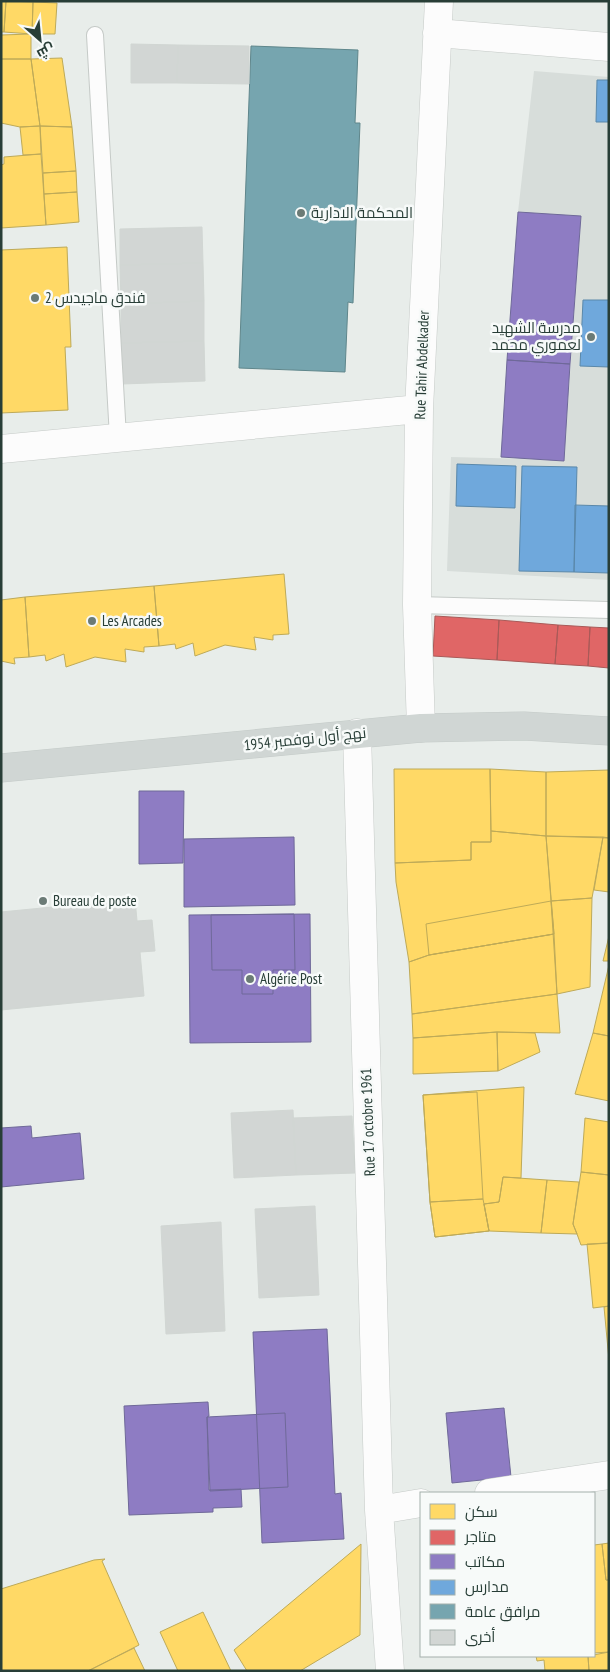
<svg xmlns="http://www.w3.org/2000/svg" width="610" height="1672" viewBox="0 0 610 1672" font-family="'PT Sans Narrow',Cairo,sans-serif">
	<style>
		.built { fill: #d7ddda }
		.homes { fill: #ffd966; stroke: #beaa58 }
		.shops { fill: #e06666; stroke: #a95a58 }
		.offices { fill: #8e7cc3; stroke: #6f6999 }
		.schools { fill: #6fa8dc; stroke: #5a88aa }
		.public { fill: #76a5af; stroke: #5f868b }
		.building { fill: #d2d6d4; stroke: #d1d6d3 }
		.lines { fill: none; stroke-linecap: round; stroke-linejoin: round }
		.lane-casing { stroke: #c5cac7; stroke-width: 18 }
		.street-casing { stroke: #c5cac7; stroke-width: 29 }
		.primary-casing { stroke: #c4cbc8; stroke-width: 29 }
		.lane { stroke: #fcfcfc; stroke-width: 16 }
		.street { stroke: #fcfcfc; stroke-width: 28 }
		.primary { stroke: #d0d6d4; stroke-width: 28 }
		.poi-dot { fill: #6b7b76; stroke: #f7faf9; stroke-width: 2 }
		.labels { text-anchor: middle; stroke-width: 5; stroke-linejoin: round; paint-order: stroke }
		.poi-label { font-size: 15px; fill: #283e37; stroke: #f7faf9; text-anchor: start }
		.street-label { font-size: 15px; fill: #283e37; stroke: #f7faf9 }
	</style>
	<rect width="100%" height="100%" fill="#e8edea"/>
	<path class="built" d="M 534,71 L 609,77 L 609,580 L 447,571 L 451,457 L 564,460 L 581,217 L 518,212 Z"/>
	<path class="homes" d="M 1,1 L 6,1 L 4,32 L 1,32 Z
		M 6,1 L 33,2 L 32,34 L 4,32 Z
		M 33,2 L 57,3 L 55,34 L 32,34 Z
		M 31,34 L 31,59 L 1,59 L 1,35 Z
		M 62,58 L 72,127 L 40,126 L 31,59 Z
		M 1,59 L 31,59 L 40,126 L 20,127 L 1,123 Z
		M 40,126 L 41,154 L 23,155 L 20,127 Z
		M 40,126 L 72,127 L 76,171 L 43,173 Z
		M 41,154 L 46,225 L 1,228 L 1,165 L 4,164 L 4,157 Z
		M 76,171 L 77,192 L 44,194 L 43,173 Z
		M 77,192 L 79,222 L 46,225 L 44,194 Z
		M 67,247 L 71,347 L 65,347 L 68,410 L 1,413 L 1,250 Z
		M 284,574 L 289,634 L 273,635 L 273,640 L 254,637 L 256,650 L 225,645 L 195,656 L 193,643 L 176,649 L 175,644 L 159,646 L 154,586 Z
		M 154,586 L 159,646 L 144,647 L 144,652 L 125,649 L 126,662 L 95,657 L 66,667 L 64,654 L 46,661 L 45,655 L 29,657 L 25,597 Z
		M 25,597 L 29,657 L 14,658 L 15,664 L 1,661 L 1,600 Z
		M 394,769 L 490,769 L 491,842 L 471,842 L 471,860 L 395,863 Z
		M 490,769 L 546,772 L 546,836 L 491,831 Z
		M 609,770 L 609,838 L 546,836 L 546,772 Z
		M 491,831 L 546,836 L 554,934 L 429,955 L 409,962 L 396,882 L 395,863 L 471,860 L 471,842 L 491,842 Z
		M 546,836 L 603,837 L 592,898 L 551,901 Z
		M 603,837 L 609,838 L 609,892 L 594,890 Z
		M 592,898 L 590,987 L 557,994 L 551,901 Z
		M 551,901 L 554,934 L 429,955 L 426,924 Z
		M 554,934 L 557,994 L 412,1014 L 409,962 L 429,955 Z
		M 609,936 L 609,961 L 603,961 Z
		M 609,965 L 609,1036 L 593,1033 Z
		M 557,994 L 560,1033 L 497,1032 L 413,1038 L 412,1014 Z
		M 497,1032 L 498,1071 L 413,1074 L 413,1038 Z
		M 497,1032 L 535,1033 L 540,1052 L 498,1071 Z
		M 593,1033 L 609,1036 L 609,1101 L 575,1094 Z
		M 524,1087 L 521,1178 L 503,1177 L 499,1202 L 484,1204 L 489,1231 L 435,1237 L 430,1202 L 423,1095 Z
		M 477,1092 L 483,1199 L 430,1202 L 423,1095 Z
		M 585,1118 L 609,1122 L 609,1175 L 581,1172 Z
		M 581,1172 L 609,1175 L 609,1243 L 581,1245 L 577,1234 L 573,1224 Z
		M 503,1177 L 547,1180 L 541,1233 L 489,1231 L 484,1204 L 499,1202 Z
		M 547,1180 L 579,1182 L 573,1224 L 577,1234 L 541,1233 Z
		M 483,1199 L 489,1231 L 435,1237 L 430,1202 Z
		M 609,1243 L 609,1306 L 593,1308 L 587,1244 Z
		M 609,1306 L 609,1360 L 604,1307 Z
		M 609,1543 L 609,1580 L 606,1580 L 602,1544 Z
		M 361,1544 L 360,1635 L 300,1671 L 247,1671 L 234,1650 Z
		M 602,1544 L 606,1580 L 609,1580 L 609,1652 L 594,1653 L 594,1545 Z
		M 105,1559 L 102,1561 L 139,1645 L 88,1671 L 1,1671 L 1,1589 L 94,1560 Z
		M 203,1612 L 231,1671 L 178,1671 L 160,1632 Z
		M 134,1648 L 145,1671 L 88,1671 Z
		M 609,1652 L 609,1671 L 589,1671 L 588,1656 Z
		M 536,1656 L 588,1656 L 589,1671 L 545,1671 L 544,1660 L 537,1661 Z"/>
	<path class="shops" d="M 435,616 L 499,620 L 497,660 L 433,656 Z
		M 499,620 L 558,625 L 555,664 L 497,660 Z
		M 558,625 L 590,627 L 588,666 L 555,664 Z
		M 590,627 L 609,628 L 609,668 L 588,666 Z"/>
	<path class="offices" d="M 518,212 L 581,216 L 570,364 L 507,360 Z
		M 507,360 L 570,364 L 564,461 L 501,457 Z
		M 139,791 L 184,791 L 183,863 L 139,864 Z
		M 294,837 L 295,905 L 184,907 L 184,839 Z
		M 294,914 L 295,970 L 273,970 L 273,994 L 242,994 L 242,970 L 212,970 L 211,915 Z
		M 310,914 L 311,1042 L 190,1043 L 189,915 Z
		M 31,1126 L 32,1138 L 80,1133 L 84,1179 L 1,1187 L 1,1128 Z
		M 327,1329 L 335,1494 L 341,1493 L 344,1539 L 262,1543 L 253,1332 Z
		M 208,1402 L 209,1416 L 207,1417 L 209,1490 L 241,1489 L 242,1507 L 213,1508 L 213,1512 L 129,1515 L 124,1406 Z
		M 504,1408 L 511,1477 L 452,1483 L 446,1413 Z
		M 285,1413 L 288,1487 L 210,1491 L 207,1417 Z"/>
	<path class="schools" d="M 597,80 L 609,80 L 609,122 L 596,122 Z
		M 583,300 L 609,300 L 609,367 L 580,366 Z
		M 457,464 L 516,466 L 515,508 L 456,506 Z
		M 522,466 L 577,467 L 574,572 L 519,571 Z
		M 575,505 L 609,506 L 609,573 L 574,572 Z"/>
	<path class="public" d="M 251,46 L 358,50 L 355,123 L 360,123 L 353,303 L 348,302 L 345,372 L 239,368 Z"/>
	<path class="building" d="M 131,44 L 178,45 L 177,83 L 131,83 Z
		M 178,45 L 249,46 L 249,84 L 177,83 Z
		M 202,227 L 203,263 L 120,265 L 120,229 Z
		M 203,263 L 204,301 L 121,304 L 120,265 Z
		M 204,301 L 204,341 L 121,343 L 121,304 Z
		M 204,341 L 205,381 L 122,384 L 121,343 Z
		M 135,899 L 137,921 L 152,920 L 155,951 L 140,952 L 144,996 L 1,1010 L 1,912 Z
		M 293,1110 L 296,1175 L 234,1178 L 231,1113 Z
		M 352,1116 L 355,1173 L 296,1175 L 293,1118 Z
		M 315,1206 L 319,1295 L 259,1298 L 255,1209 Z
		M 221,1222 L 225,1331 L 166,1334 L 161,1226 Z"/>
	<g class="lines">
		<defs>
			<path id="lane" d="M 95,35 L 118,437
				M 417,605 L 609,610"/>
			<path id="street" d="M 437,33 L 609,47
				M 1,449 L 419,409
				M 421,728 L 417,605 L 419,409 L 439,1
				M 357,733 L 379,1510 L 390,1671
				M 489,1493 L 609,1475
				M 379,1510 L 421,1503"/>
			<path id="primary" d="M 1,768 L 421,728 L 524,726 L 609,731"/>
		</defs>
		<use href="#lane" class="lane-casing"/>
		<use href="#street" class="street-casing"/>
		<use href="#primary" class="primary-casing"/>
		<use href="#lane" class="lane"/>
		<use href="#street" class="street"/>
		<use href="#primary" class="primary"/>
	</g>
	<g class="poi-dot">
		<circle cx="301" cy="213" r="5"/>
		<circle cx="35" cy="298" r="5"/>
		<circle cx="591" cy="337" r="5"/>
		<circle cx="92" cy="621" r="5"/>
		<circle cx="43" cy="901" r="5"/>
		<circle cx="250" cy="979" r="5"/>
	</g>
	<g class="labels">
		<g class="poi-label">
			<text x="311" y="218">المحكمة الادارية</text>
			<text x="45" y="303">فندق ماجيدس 2</text>
			<text x="581" y="333" text-anchor="end">مدرسة الشهيد<tspan x="581" dy="17">لعموري محمد</tspan></text>
			<text x="102" y="626">Les Arcades</text>
			<text x="53" y="906">Bureau de poste</text>
			<text x="260" y="984">Algérie Post</text>
		</g>
		<g class="street-label">
			<text transform="translate(422 365) rotate(-88)" y="5">Rue Tahir Abdelkader</text>
			<text transform="translate(305 739) rotate(-6)" y="5">نهج أول نوفمبر 1954</text>
			<text transform="translate(368 1122) rotate(-92)" y="5">Rue 17 octobre 1961</text>
		</g>
	</g>
	<rect width="610" height="1672" fill="none" stroke="#283e37" stroke-width="5"/>
	<rect x="420" y="1492" width="175" height="165" fill="#f7faf9" stroke="#a4afab"/>
	<rect x="430" y="1504" width="25" height="15" fill="#ffd966" stroke="#a4afab"/>
	<text x="465" y="1517" font-size="15" fill="#283e37">سكن</text>
	<rect x="430" y="1530" width="25" height="15" fill="#e06666" stroke="#a4afab"/>
	<text x="465" y="1542" font-size="15" fill="#283e37">متاجر</text>
	<rect x="430" y="1554" width="25" height="15" fill="#8e7cc3" stroke="#a4afab"/>
	<text x="465" y="1567" font-size="15" fill="#283e37">مكاتب</text>
	<rect x="430" y="1580" width="25" height="15" fill="#6fa8dc" stroke="#a4afab"/>
	<text x="465" y="1592" font-size="15" fill="#283e37">مدارس</text>
	<rect x="430" y="1604" width="25" height="15" fill="#76a5af" stroke="#a4afab"/>
	<text x="465" y="1617" font-size="15" fill="#283e37">مرافق عامة</text>
	<rect x="430" y="1630" width="25" height="15" fill="#d2d6d4" stroke="#a4afab"/>
	<text x="465" y="1642" font-size="15" fill="#283e37">أخرى</text>
	<g transform="translate(40 40) rotate(153)" stroke="#f7faf9" stroke-width="4" paint-order="stroke">
	<path d="M0-4L9 19L0 12L-9 19Z" fill="#283e37"/>
	<text y="-8" font-size="14" font-weight="bold" text-anchor="middle" fill="#283e37">ش</text>
	</g>
</svg>
